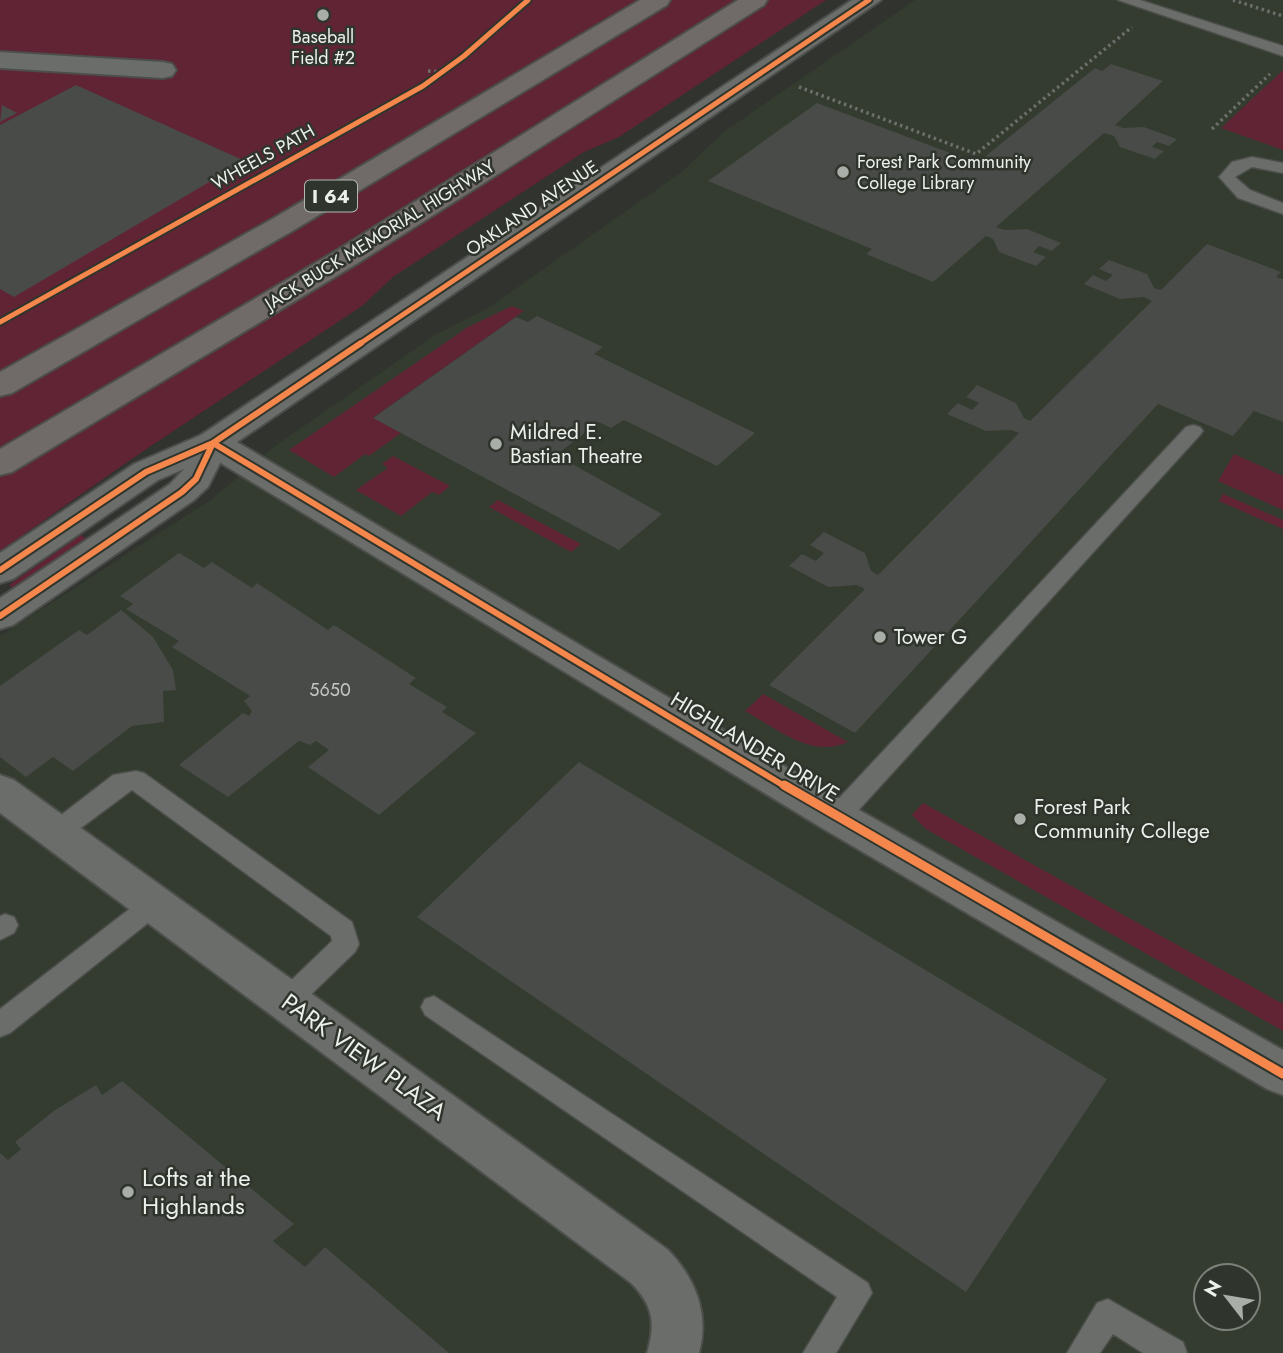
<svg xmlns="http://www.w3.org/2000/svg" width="1283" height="1353" viewBox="0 0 1283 1353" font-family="Jost,sans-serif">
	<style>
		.built { fill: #333c2f; fill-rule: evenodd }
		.green { fill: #602435 }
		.building { fill: #484b47 }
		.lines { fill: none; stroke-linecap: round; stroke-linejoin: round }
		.service-casing { stroke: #4b4e4a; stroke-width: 3 }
		.minor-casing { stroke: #4b4e4a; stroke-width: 4 }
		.tertiary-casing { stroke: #4b4e4a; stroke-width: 4 }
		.motorway-casing { stroke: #4b4e4a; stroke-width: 4 }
		.path { stroke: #6d6f6c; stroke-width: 3.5; stroke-dasharray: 2.5 3.5; stroke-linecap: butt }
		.service { fill: #6a6d69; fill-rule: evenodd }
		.minor { fill: #6a6d69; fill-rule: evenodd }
		.tertiary { fill: #6a6d69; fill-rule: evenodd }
		.motorway { fill: #706a69; fill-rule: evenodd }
		.cycleway-far2-casing { stroke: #2f352c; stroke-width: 9 }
		.cycleway-far1-casing { stroke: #2f352c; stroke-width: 10 }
		.cycleway-casing { stroke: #2f352c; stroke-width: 13 }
		.cycleway-far2 { stroke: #f5874c; stroke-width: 5 }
		.cycleway-far1 { stroke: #f5874c; stroke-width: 6 }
		.cycleway { stroke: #f5874c; stroke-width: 9 }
		.poi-dot { fill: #aaaea9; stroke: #2f352c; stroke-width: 2.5 }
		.labels { text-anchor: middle; stroke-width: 5; stroke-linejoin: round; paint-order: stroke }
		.far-poi-label { font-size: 18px; fill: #ecf0eb; stroke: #2f352c }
		.far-street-label { font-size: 18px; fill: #ecf0eb; stroke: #2f352c }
		.number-label { font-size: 18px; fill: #c3c7c2 }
		.shield { fill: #2f352c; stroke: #b3b8b2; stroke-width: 2 }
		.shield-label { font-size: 19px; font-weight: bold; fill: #ecf0eb }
		.poi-label { font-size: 21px; fill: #ecf0eb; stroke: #2f352c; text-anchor: start }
		.street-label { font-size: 21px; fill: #ecf0eb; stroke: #2f352c }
		.near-street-label { font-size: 24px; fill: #ecf0eb; stroke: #2f352c }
		.near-poi-label { font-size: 24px; fill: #ecf0eb; stroke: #2f352c; text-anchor: start }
	</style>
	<rect width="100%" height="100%" fill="#30332e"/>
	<path class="built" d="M 915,0 L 1283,0 L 1283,1353 L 0,1353 L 0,636 L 212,499 L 275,446 L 435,335 L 488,308 L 680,173 L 725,131 ZM 1206,1276 L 1248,1276 L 1248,1318 L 1206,1318 Z"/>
	<path class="green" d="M 0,0 L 826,0 L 619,137 L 584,152 L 393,277 L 362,306 L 142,452 L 0,551 Z
		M 1283,70 L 1283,150 L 1221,128 Z
		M 512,306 L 524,311 L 374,417 L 401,433 L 369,456 L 365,454 L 334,477 L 289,450 L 468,327 Z
		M 1234,454 L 1283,476 L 1283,510 L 1218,481 Z
		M 393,456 L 450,486 L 439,495 L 432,492 L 401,516 L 356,490 L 388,468 L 382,464 Z
		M 1223,494 L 1283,520 L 1283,529 L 1219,501 Z
		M 498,500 L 581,544 L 571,552 L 489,507 Z
		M 81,535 L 88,540 L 15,589 L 9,585 Z
		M 763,694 L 848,742 C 811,759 778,729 745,711 Z
		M 923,803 L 1283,1004 L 1283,1031 L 926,829 L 912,815 Z"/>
	<path class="building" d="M 1111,64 L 1163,81 L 1115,125 L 1123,128 L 1144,127 L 1177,139 L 1169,146 L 1157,142 L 1152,147 L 1164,151 L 1155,159 L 1120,147 L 1114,136 L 1104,133 L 996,227 L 1005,230 L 1027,229 L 1061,243 L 1052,251 L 1039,246 L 1033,252 L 1046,257 L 1036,266 L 999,252 L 993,239 L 986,236 L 933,282 L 866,254 L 872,249 L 708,181 L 817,103 L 977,163 L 1095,68 L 1102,71 Z
		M 76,85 L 245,161 L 14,297 L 0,289 L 0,125 Z
		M 2,105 L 17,113 L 0,122 Z
		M 1207,244 L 1281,272 L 1276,277 L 1283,279 L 1283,422 L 1254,411 L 1233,436 L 1158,404 L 855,733 L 769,685 L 865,589 L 857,585 L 828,587 L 789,566 L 802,554 L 816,561 L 824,553 L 810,545 L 824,532 L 865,553 L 871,571 L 878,575 L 1019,433 L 1011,430 L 986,431 L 947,414 L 958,403 L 972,410 L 979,403 L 966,397 L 977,385 L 1016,403 L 1024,418 L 1030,421 L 1152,301 L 1144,297 L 1120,299 L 1084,284 L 1093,275 L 1106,281 L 1113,275 L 1099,269 L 1109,260 L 1147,274 L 1154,288 L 1161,290 Z
		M 537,316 L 603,347 L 594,354 L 755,433 L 717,466 L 624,420 L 611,428 L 599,422 L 556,455 L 662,514 L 619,550 L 373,418 L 516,317 L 528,322 Z
		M 179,553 L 204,568 L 212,562 L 252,588 L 257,583 L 328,630 L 334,625 L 416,678 L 409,684 L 447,707 L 442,712 L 476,733 L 379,815 L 308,767 L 329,750 L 316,741 L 310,745 L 299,741 L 228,797 L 179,765 L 243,713 L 249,716 L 252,711 L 244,701 L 250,696 L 172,647 L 179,641 L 126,609 L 133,604 L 120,596 Z
		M 121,610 L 153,637 L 173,670 L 176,690 L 163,691 L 164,722 L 132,726 L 73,771 L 53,757 L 26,777 L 0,757 L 0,686 L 79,630 L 87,635 Z
		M 579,762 L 1107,1079 L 966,1292 L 417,917 Z
		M 122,1081 L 294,1224 L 273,1241 L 305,1267 L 325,1247 L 449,1353 L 0,1353 L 0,1153 L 8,1160 L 21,1149 L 15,1142 L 55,1110 L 96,1085 L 102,1095 Z"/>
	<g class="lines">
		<defs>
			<path id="service" d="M 1118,0 L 1140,0 L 1283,46 L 1283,56 Z
				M 1252,157 L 1283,163 L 1283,173 L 1252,167 L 1235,177 L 1250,190 L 1283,203 L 1283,214 L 1238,198 L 1219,177 L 1232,162 Z
				M 1193,425 L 1200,427 L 1203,431 L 1200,435 L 846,824 L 837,827 L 828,824 L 825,817 L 828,810 L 1186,427 Z
				M 136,771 L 144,773 L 352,922 L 359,944 L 355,952 L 296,1009 L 287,1012 L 278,1009 L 274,1001 L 278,993 L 332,941 L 331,936 L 132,790 L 66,839 L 57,842 L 48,839 L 45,832 L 48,825 L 113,775 Z
				M 154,894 L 163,897 L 167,904 L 163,911 L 10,1033 L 0,1037 L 0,1009 L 145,897 Z
				M 5,914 L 14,917 L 18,925 L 14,933 L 0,940 L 0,916 Z
				M 434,996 L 868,1283 L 872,1293 L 836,1353 L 803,1353 L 837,1297 L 425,1015 L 421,1007 L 425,999 Z
				M 1108,1299 L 1183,1342 L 1187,1353 L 1143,1353 L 1113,1334 L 1100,1353 L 1067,1353 L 1097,1303 Z"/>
			<path id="minor" d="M 0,52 L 163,62 L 172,64 L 176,70 L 172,76 L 163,78 L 0,68 Z
				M 213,432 L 225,435 L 852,806 L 1283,1050 L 1283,1095 L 1267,1089 L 822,828 L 201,451 L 196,443 L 201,435 Z
				M 0,775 L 14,780 L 667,1249 C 695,1277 710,1314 699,1353 L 647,1353 C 656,1323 653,1305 631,1283 L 0,813 Z"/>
			<path id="tertiary" d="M 852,0 L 881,0 L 227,449 L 208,487 L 194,500 L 13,625 L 0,629 L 0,598 L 170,484 L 184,469 L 158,480 L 13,579 L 0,583 L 0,553 L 134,464 L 201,435 Z"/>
			<path id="motorway" d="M 640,0 L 670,0 L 667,5 L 294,230 L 12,393 L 0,396 L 0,372 L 274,218 Z
				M 738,0 L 767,0 L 764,5 L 358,263 L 12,472 L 0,475 L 0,449 L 336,251 Z"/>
		</defs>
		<use href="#service" class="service-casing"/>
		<use href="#minor" class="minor-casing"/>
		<use href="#tertiary" class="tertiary-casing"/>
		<use href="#motorway" class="motorway-casing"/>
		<path class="path" d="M 1233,0 L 1283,16
			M 428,71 L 444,72
			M 799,87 L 976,154 L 1132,27
			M 1212,129 L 1270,74"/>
		<use href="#service" class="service"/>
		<use href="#minor" class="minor"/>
		<use href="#tertiary" class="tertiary"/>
		<use href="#motorway" class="motorway"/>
		<defs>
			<path id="cycleway-far2" d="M 0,322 L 423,86 L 464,56 L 528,0
				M 358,345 L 869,0"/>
			<path id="cycleway-far1" d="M 213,443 L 786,787
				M 0,570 L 146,472 L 213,443 L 361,343
				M 0,616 L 182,492 L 196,479 L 213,443"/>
			<path id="cycleway" d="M 784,785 L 1283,1074"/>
		</defs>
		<use href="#cycleway-far2" class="cycleway-far2-casing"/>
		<use href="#cycleway-far1" class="cycleway-far1-casing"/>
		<use href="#cycleway" class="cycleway-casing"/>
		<use href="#cycleway-far2" class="cycleway-far2"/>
		<use href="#cycleway-far1" class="cycleway-far1"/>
		<use href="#cycleway" class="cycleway"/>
	</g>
	<g class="poi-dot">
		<circle cx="323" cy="15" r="7"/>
		<circle cx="843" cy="172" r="7"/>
		<circle cx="496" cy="444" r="7"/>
		<circle cx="880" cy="637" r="7"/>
		<circle cx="1020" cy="819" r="7"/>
		<circle cx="128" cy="1192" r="7"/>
	</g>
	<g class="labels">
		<g class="far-poi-label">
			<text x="323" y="43">Baseball<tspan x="323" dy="21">Field #2</tspan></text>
			<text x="857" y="168" text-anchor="start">Forest Park Community<tspan x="857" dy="21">College Library</tspan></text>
		</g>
		<g class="far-street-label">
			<text transform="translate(263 157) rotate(-29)" y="6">WHEELS PATH</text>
			<text transform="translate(532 208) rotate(-34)" y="6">OAKLAND AVENUE</text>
			<text transform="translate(380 235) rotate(-32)" y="6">JACK BUCK MEMORIAL HIGHWAY</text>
		</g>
		<g class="number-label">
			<text x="330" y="696">5650</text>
		</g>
		<rect class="shield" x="305" y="180.5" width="52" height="31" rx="5"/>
		<g class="shield-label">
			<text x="331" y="203">I 64</text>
		</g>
		<g class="poi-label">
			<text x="510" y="439">Mildred E.<tspan x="510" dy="24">Bastian Theatre</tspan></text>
			<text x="894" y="644">Tower G</text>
			<text x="1034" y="814">Forest Park<tspan x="1034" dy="24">Community College</tspan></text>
		</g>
		<g class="street-label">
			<text transform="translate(755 747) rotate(31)" y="7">HIGHLANDER DRIVE</text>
		</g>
		<g class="near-street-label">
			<text transform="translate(364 1057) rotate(36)" y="8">PARK VIEW PLAZA</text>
		</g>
		<g class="near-poi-label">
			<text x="142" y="1186">Lofts at the<tspan x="142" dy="28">Highlands</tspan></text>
		</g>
	</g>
	<g transform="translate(1227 1297) rotate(301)"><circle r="33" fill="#2f352c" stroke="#7b8078" stroke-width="2"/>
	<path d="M0-5L12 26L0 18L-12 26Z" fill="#aaaea9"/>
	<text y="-10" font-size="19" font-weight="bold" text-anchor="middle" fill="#ecf0eb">N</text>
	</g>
</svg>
